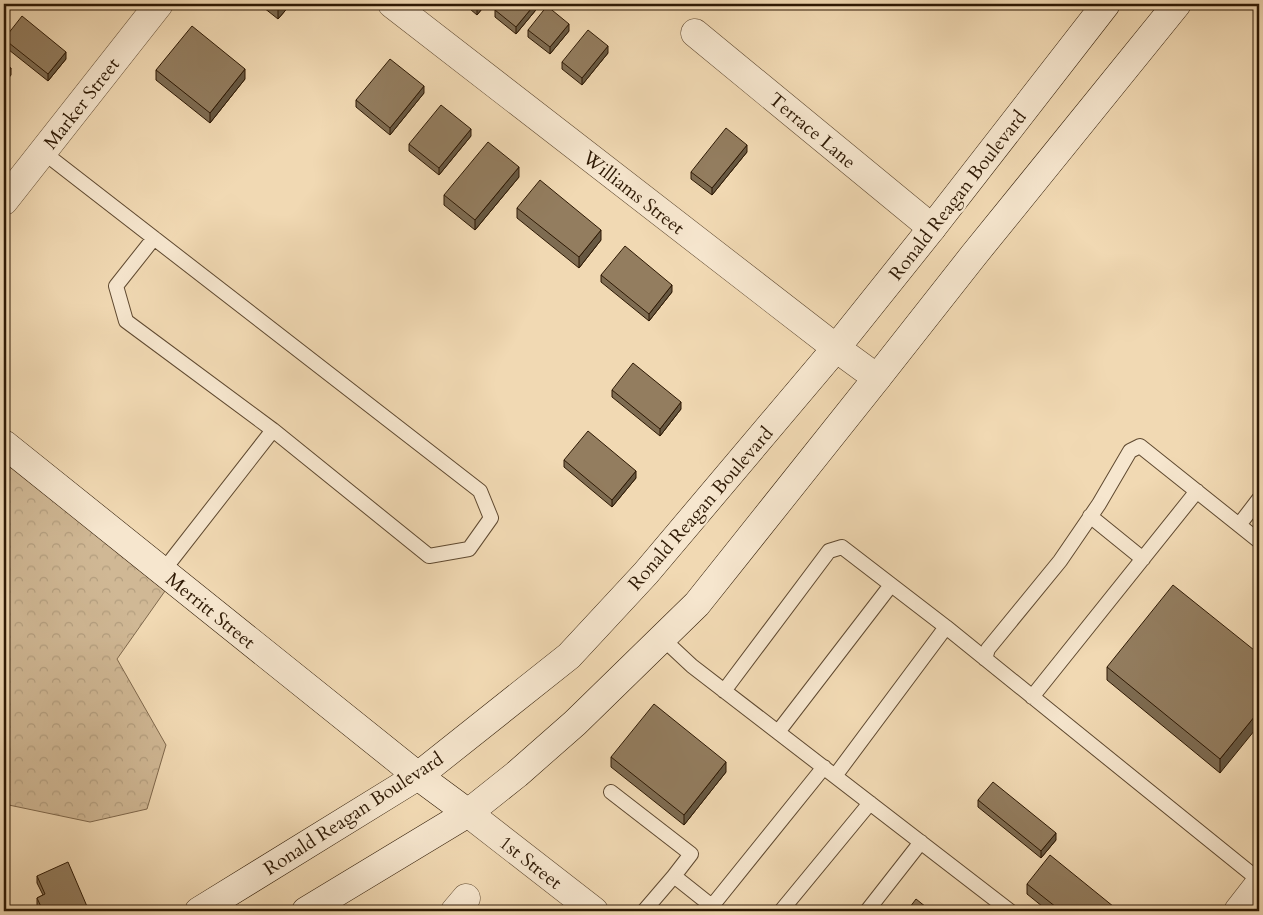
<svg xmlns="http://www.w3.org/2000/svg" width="1263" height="915" viewBox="0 0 1263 915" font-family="Cardo,serif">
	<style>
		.forest { fill: url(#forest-crowns); stroke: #7f684c }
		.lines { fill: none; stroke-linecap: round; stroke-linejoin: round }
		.lane-casing { stroke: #5f4930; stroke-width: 16 }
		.street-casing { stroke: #5f4930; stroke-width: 29 }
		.secondary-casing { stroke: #2e1904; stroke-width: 29 }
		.lane { stroke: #f6e6ce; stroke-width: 14 }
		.street { stroke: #f6e6ce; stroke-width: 28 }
		.secondary { stroke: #f6e6ce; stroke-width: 28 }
		.wall { fill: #7e6c52; stroke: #2e1904 }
		.shaded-wall { fill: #675842; stroke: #2e1904 }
		.building { fill: #937d5f; stroke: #2e1904 }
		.labels { text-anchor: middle; stroke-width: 4.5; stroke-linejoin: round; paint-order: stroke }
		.street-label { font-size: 19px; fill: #2e1904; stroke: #f6e6ce }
	</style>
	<defs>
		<pattern id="forest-crowns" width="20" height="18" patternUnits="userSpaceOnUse" patternTransform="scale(1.25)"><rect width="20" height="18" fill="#d0b895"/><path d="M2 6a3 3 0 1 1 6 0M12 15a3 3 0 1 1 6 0" fill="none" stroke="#b39e7f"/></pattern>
	</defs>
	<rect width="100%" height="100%" fill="#f1d9b3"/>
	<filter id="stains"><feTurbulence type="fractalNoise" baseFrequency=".004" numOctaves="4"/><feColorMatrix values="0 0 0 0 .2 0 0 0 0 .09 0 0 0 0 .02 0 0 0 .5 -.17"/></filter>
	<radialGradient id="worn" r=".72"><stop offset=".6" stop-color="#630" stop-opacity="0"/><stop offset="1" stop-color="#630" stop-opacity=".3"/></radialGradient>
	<path class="forest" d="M 4,461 L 165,591 L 117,659 L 166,745 L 147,809 L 90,822 L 4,804 Z"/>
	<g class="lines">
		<defs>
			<path id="lane" d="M 43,152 L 480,491 L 491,518 L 469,549 L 429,556 L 273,430 L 163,571
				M 154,238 L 116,286 L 126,321 L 273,430
				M 1090,516 L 1143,559
				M 1239,525 L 1259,499
				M 946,627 L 1259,880
				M 662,638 L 692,666 L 1010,911
				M 985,659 L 988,649 L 1060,561 L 1099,504 L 1130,451 L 1140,446 L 1259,541
				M 724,691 L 829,551 L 842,547 L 946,627 L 835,776
				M 1032,697 L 1197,491
				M 778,732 L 891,585
				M 611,792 L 691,854 L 674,876
				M 712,906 L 824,767
				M 644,911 L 674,876 L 718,911
				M 781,911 L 870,803
				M 867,911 L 921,842"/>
			<path id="street" d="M 392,4 L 836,348 L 877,378
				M 695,33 L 932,228
				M 4,201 L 159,4
				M 468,813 L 594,911
				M 455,911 L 466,898
				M 1238,911 L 1259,884"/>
			<path id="secondary" d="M 4,444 L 418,776 L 468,813
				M 199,911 L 418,776 L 569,656 L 646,573 L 836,348 L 932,228 L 1106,4
				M 306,911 L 468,813 L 517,774 L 575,723 L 697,604 L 877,378 L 973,256 L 1177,4"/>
		</defs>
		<use href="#lane" class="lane-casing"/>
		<use href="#street" class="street-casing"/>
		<use href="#secondary" class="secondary-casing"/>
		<use href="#lane" class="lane"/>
		<use href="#street" class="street"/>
		<use href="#secondary" class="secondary"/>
	</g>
	<path class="wall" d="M 259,4 L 291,4 L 278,19 Z
		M 464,4 L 486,4 L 477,15 Z
		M 540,4 L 540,5 L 516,34 L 495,17 L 495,10 Z
		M 528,30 L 569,31 L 550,54 L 528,37 Z
		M 4,38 L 66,59 L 48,81 L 4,46 Z
		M 608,53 L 582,85 L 562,69 L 562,62 Z
		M 156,70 L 245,79 L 210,123 L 156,80 Z
		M 424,93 L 390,135 L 356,107 L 356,100 Z
		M 471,136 L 439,175 L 409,151 L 409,144 Z
		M 747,152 L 712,195 L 691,179 L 691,172 Z
		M 519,177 L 475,230 L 444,205 L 444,195 Z
		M 517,208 L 601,240 L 579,268 L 517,218 Z
		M 601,275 L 672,292 L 649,321 L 601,282 Z
		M 612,390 L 681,409 L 660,436 L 612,397 Z
		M 564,460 L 636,478 L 612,507 L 564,467 Z
		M 1259,654 L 1220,773 L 1107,680 L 1107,667 Z
		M 611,757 L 726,772 L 684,825 L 611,767 Z
		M 978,800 L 1056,840 L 1041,858 L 978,807 Z
		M 37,876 L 89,911 L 40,911 L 37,905 L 37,898 L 43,895 L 37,883 Z
		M 1027,884 L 1119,911 L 1048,911 L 1027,894 Z"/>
	<path class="shaded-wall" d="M 282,4 L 291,4 L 278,19 L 278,9 Z
		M 481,4 L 486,4 L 477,15 L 477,8 Z
		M 535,4 L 540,4 L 540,5 L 516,34 L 516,27 Z
		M 569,24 L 569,31 L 550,54 L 550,47 Z
		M 608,46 L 608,53 L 582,85 L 582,78 Z
		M 66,52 L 66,59 L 48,81 L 48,74 Z
		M 11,68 L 11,75 L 4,84 L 4,77 Z
		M 245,69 L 245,79 L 210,123 L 210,113 Z
		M 424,86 L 424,93 L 390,135 L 390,128 Z
		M 471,129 L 471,136 L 439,175 L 439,168 Z
		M 747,145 L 747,152 L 712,195 L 712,188 Z
		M 519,167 L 519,177 L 475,230 L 475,220 Z
		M 601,230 L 601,240 L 579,268 L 579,257 Z
		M 672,285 L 672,292 L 649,321 L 649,314 Z
		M 681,402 L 681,409 L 660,436 L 660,429 Z
		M 636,471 L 636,478 L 612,507 L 612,500 Z
		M 1259,711 L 1259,725 L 1220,773 L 1220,759 Z
		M 726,762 L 726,772 L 684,825 L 684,815 Z
		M 1056,833 L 1056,840 L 1041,858 L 1041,851 Z"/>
	<path class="building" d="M 271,4 L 282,4 L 278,9 Z
		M 473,4 L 481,4 L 477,8 Z
		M 501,4 L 535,4 L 516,27 L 495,10 Z
		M 547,6 L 569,24 L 550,47 L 528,30 Z
		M 22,16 L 66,52 L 48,74 L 4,39 Z
		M 192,26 L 245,69 L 210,113 L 156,70 Z
		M 588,30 L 608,46 L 582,78 L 562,62 Z
		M 390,59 L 424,86 L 390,128 L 356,100 Z
		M 4,63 L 11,68 L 4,77 Z
		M 441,105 L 471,129 L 439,168 L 409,144 Z
		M 726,128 L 747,145 L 712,188 L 691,172 Z
		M 488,142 L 519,167 L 475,220 L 444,195 Z
		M 540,180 L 601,230 L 579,257 L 517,208 Z
		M 625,246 L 672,285 L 649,314 L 601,275 Z
		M 633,363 L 681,402 L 660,429 L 612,390 Z
		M 588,431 L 636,471 L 612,500 L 564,460 Z
		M 1173,585 L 1259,654 L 1259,711 L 1220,759 L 1107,667 Z
		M 654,704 L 726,762 L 684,815 L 611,757 Z
		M 993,782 L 1056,833 L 1041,851 L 978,800 Z
		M 1050,855 L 1119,911 L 1061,911 L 1027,884 Z
		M 68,862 L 89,911 L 43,911 L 37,898 L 45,894 L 37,876 Z
		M 916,899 L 931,911 L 907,911 Z"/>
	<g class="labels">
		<g class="street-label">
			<text transform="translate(81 103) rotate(-52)" y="7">Marker Street</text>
			<text transform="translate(813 130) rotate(40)" y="7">Terrace Lane</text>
			<text transform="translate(634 192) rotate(38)" y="7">Williams Street</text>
			<text transform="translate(957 195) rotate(-52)" y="7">Ronald Reagan Boulevard</text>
			<text transform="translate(700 508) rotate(-49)" y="7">Ronald Reagan Boulevard</text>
			<text transform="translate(211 610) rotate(39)" y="7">Merritt Street</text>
			<text transform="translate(353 813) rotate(-33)" y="7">Ronald Reagan Boulevard</text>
			<text transform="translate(531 862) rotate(38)" y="7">1st Street</text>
		</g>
	</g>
	<rect width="1263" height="915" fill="none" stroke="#f1d9b3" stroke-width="20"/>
	<rect x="5" y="5" width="1253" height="905" fill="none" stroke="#2e1904" stroke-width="2.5"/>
	<rect x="10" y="10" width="1243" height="895" fill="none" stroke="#2e1904"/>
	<rect width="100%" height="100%" filter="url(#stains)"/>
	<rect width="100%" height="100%" fill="url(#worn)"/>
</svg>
